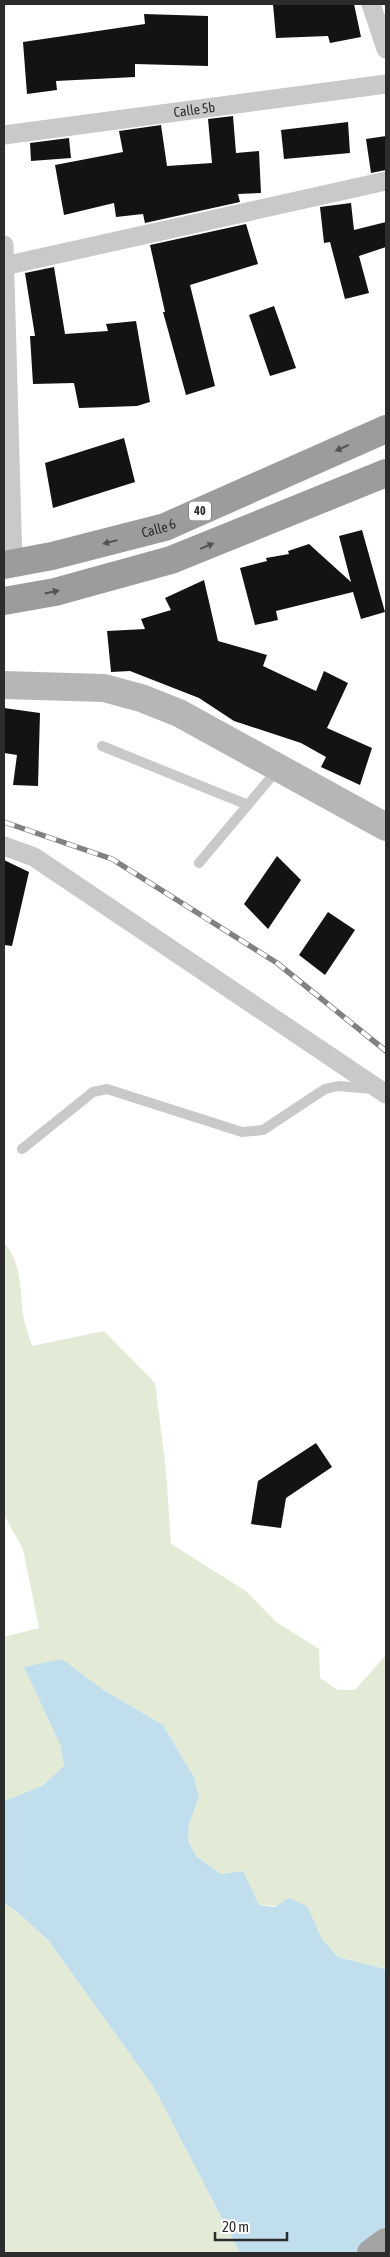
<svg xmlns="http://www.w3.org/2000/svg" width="390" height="2257" viewBox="0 0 390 2257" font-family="'Asap Condensed',sans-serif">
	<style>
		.green { fill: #e3ebd7 }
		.water { fill: #c1deed }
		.building { fill: #131313 }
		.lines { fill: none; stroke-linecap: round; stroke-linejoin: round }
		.service { stroke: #c9c9c9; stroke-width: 10 }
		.minor { stroke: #c9c9c9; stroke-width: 19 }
		.secondary { stroke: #b6b6b6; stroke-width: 28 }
		.primary { stroke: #a4a4a4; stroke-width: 28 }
		.trunk { stroke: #9c9c9c; stroke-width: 28 }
		.rail-casing { stroke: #818181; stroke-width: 5.5 }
		.rail { stroke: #fff; stroke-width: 4; stroke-dasharray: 11; stroke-linecap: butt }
		.oneway { fill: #535353 }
		.labels { text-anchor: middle; stroke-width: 5; stroke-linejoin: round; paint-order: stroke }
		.shield { fill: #fff; stroke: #6b6b6b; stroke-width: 1 }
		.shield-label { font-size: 12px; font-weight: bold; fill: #2c2c2c }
		.street-label { font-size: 14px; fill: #2c2c2c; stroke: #fff }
	</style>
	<rect width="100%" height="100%" fill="#fff"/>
	<path class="green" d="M 4,1243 C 22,1262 20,1291 23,1315 C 25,1326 29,1336 32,1346 L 104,1331 L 155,1383 L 166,1471 L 171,1544 L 246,1591 L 276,1622 L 319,1649 L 320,1678 L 338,1690 L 355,1690 L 386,1655 L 386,1969 L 338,1957 L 322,1939 L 308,1907 L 258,1905 L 243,1871 L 221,1874 L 196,1856 L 188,1840 L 189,1825 L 199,1797 L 194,1777 L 163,1725 L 102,1689 L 60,1744 L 64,1766 L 42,1786 L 4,1801 L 4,1637 L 39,1628 L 23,1549 L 4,1515 Z
		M 4,1903 L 16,1911 L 48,1940 L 153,2086 L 240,2253 L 4,2253 Z"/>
	<path class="water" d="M 62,1659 L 102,1689 L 163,1725 L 194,1777 L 199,1797 L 189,1825 L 188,1840 L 196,1856 L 221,1874 L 243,1871 L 259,1905 L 275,1907 L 289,1898 L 308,1907 L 322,1939 L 338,1957 L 386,1969 L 386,2253 L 240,2253 L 153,2086 L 48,1940 L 16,1911 L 4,1903 L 4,1801 L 42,1786 L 64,1766 L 60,1744 L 24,1667 Z"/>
	<path class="building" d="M 273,4 L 354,4 L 361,37 L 330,43 L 328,36 L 276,38 Z
		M 144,14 L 208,16 L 208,66 L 135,64 L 135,77 L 56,81 L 57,90 L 27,94 L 23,42 L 145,24 Z
		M 233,116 L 236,153 L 259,151 L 261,193 L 238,194 L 240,202 L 145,223 L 143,214 L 116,217 L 114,203 L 64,215 L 55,165 L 123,152 L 119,131 L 161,125 L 167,166 L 212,163 L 208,119 Z
		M 348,122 L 350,153 L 284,159 L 281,130 Z
		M 386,136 L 386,170 L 371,173 L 366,139 Z
		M 69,138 L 71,158 L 31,161 L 30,143 Z
		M 351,203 L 354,230 L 386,222 L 386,247 L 359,256 L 369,293 L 345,299 L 330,242 L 324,243 L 320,207 Z
		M 246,224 L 258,264 L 190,285 L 215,386 L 186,395 L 163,312 L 165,312 L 150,245 Z
		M 54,267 L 65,334 L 108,331 L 106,324 L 136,321 L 150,402 L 137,406 L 79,408 L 74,383 L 33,384 L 30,336 L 35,336 L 25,273 Z
		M 274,306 L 296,368 L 270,376 L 249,315 Z
		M 124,438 L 135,482 L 53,508 L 45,463 Z
		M 362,530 L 385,612 L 361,619 L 353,592 L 276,611 L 278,620 L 255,625 L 240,568 L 267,561 L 266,558 L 289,554 L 288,551 L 309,544 L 351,582 L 339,536 Z
		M 204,580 L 218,641 L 267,655 L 263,666 L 316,691 L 324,671 L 348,683 L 327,728 L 372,748 L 360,785 L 321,767 L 326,757 L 301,743 L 234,721 L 199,698 L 130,671 L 111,672 L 107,631 L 145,629 L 141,619 L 171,610 L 165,598 Z
		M 4,708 L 40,713 L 38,786 L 13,785 L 17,755 L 4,753 Z
		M 277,856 L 301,880 L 268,929 L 244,904 Z
		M 4,860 L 29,872 L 12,946 L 4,945 Z
		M 328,912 L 355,930 L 325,975 L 299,955 Z
		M 316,1443 L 332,1467 L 286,1498 L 281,1528 L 251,1524 L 258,1481 Z"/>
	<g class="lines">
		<path class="service" d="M 102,746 L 248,805
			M 199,863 L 278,769
			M 22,1149 L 93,1092 L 107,1089 L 242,1132 L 263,1130 L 325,1089 L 338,1086 L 373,1089"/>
		<g class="minor">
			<path d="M 371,4 L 386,49"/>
			<path id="s1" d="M 4,135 L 386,84"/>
			<path d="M 4,245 L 13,563"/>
			<path d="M 4,266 L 386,181"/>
			<path d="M 4,846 L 34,857 L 386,1094"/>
		</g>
		<path class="secondary" d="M 4,685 L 104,688 L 141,698 L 179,713 L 386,827"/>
		<path class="primary" d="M 371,2253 L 386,2242"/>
		<g class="trunk">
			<path id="s2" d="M 4,565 L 52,556 L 165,527 L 386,429"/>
			<path d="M 4,601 L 55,592 L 171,560 L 386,473"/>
		</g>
		<defs>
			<path id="rail" d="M 4,822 L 112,859 L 277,963 L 386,1051"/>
		</defs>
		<use href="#rail" class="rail-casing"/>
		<use href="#rail" class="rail"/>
	</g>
	<defs><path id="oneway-solid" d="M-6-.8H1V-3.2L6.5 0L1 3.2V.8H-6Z" transform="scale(1.25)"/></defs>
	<g class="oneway">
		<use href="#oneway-solid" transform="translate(342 448) rotate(156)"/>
		<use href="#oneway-solid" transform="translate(110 542) rotate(166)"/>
		<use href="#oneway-solid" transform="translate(207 546) rotate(-22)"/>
		<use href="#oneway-solid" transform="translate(52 592) rotate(-12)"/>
	</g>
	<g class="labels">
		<rect class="shield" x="189" y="501.5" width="22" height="19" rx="4"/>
		<g class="shield-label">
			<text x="200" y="515">40</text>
		</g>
		<g class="street-label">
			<text dy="5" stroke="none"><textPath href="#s1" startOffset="192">Calle 5b</textPath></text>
			<text dy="5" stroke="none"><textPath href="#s2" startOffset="159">Calle 6</textPath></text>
		</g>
	</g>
	<rect width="390" height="2257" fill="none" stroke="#2c2c2c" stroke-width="10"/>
	<path d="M215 2232v8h72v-8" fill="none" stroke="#2c2c2c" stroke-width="2.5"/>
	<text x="222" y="2232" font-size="15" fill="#2c2c2c" stroke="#ffffff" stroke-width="4" paint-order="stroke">20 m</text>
</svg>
